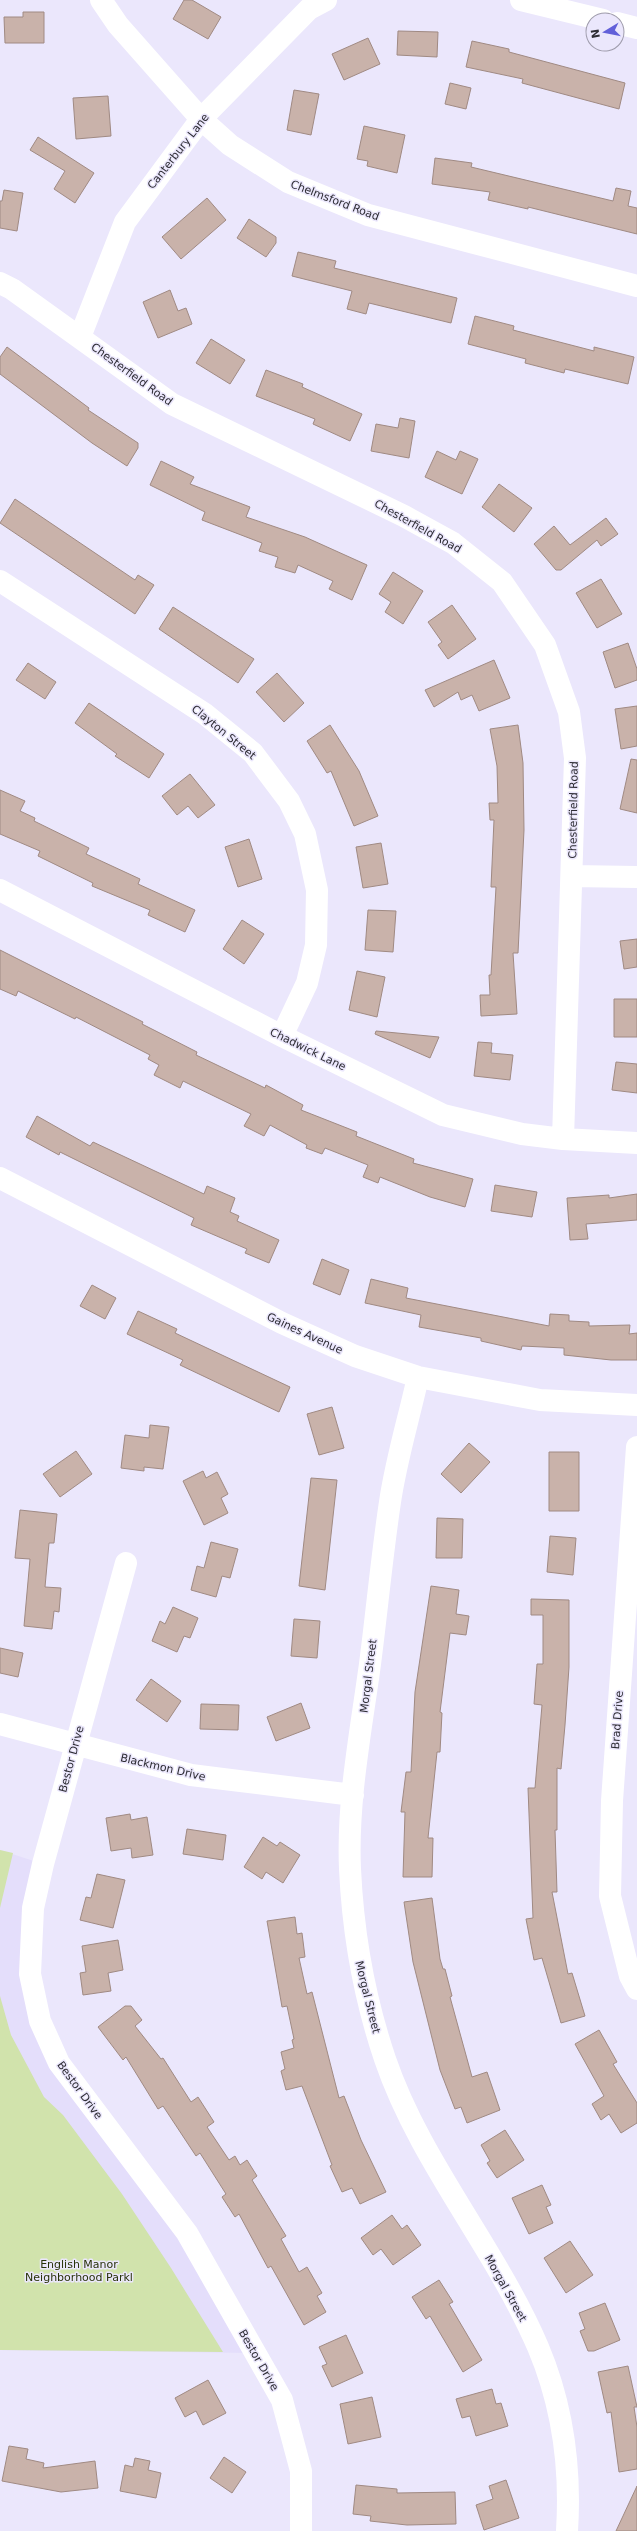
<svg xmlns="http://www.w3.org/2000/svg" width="637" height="2531" viewBox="0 0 637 2531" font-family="'DejaVu Sans',sans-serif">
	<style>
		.built { fill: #e4defb }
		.green { fill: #d1e3ac }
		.building { fill: #c9b2aa; stroke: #a08a83 }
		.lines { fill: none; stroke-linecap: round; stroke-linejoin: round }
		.minor { stroke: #fff; stroke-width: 22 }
		.labels { text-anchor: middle; stroke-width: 3; stroke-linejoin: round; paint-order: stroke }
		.street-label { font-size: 11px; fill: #2d2c33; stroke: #ebe7fc }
		.park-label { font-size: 11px; fill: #283308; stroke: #ebe7fc }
	</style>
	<rect width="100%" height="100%" fill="#ebe7fc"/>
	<path class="built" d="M 0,1850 L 43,1864 L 40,2021 L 187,2233 L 254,2353 L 0,2350 Z"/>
	<path class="green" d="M 0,1850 L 13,1853 L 0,1908 Z
		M 0,1996 L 11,2035 L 44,2097 L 63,2115 L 122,2194 L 171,2268 L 223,2352 L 0,2350 Z"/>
	<path class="building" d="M 184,0 L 192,0 L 221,17 L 208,39 L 173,19 Z
		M 23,12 L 44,12 L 44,43 L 5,43 L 4,17 L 23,17 Z
		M 398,31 L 438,32 L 437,57 L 397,55 Z
		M 368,38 L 380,64 L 344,80 L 332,54 Z
		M 472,41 L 509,49 L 509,52 L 625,83 L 619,109 L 522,83 L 523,79 L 466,67 Z
		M 450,83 L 471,88 L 466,109 L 445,104 Z
		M 294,90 L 319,94 L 311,135 L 287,130 Z
		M 108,96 L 111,136 L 76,139 L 73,98 Z
		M 364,126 L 405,135 L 397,173 L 367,166 L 368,161 L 357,159 Z
		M 38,137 L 94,173 L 75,203 L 54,189 L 65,171 L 30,150 Z
		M 435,158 L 472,163 L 471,167 L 613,201 L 616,188 L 631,191 L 628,206 L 637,208 L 637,234 L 528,207 L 528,209 L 488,200 L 490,192 L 432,184 Z
		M 4,190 L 23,193 L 17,231 L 0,228 L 0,201 L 2,201 Z
		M 207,198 L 226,220 L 181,259 L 162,237 Z
		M 249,219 L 276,237 L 276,243 L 266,257 L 237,238 Z
		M 298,252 L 336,261 L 334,268 L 457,298 L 451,323 L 369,303 L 366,314 L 347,309 L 352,291 L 292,276 Z
		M 170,290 L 178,311 L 186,308 L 192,324 L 158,338 L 143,302 Z
		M 475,316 L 514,326 L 513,330 L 594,351 L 594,347 L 634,357 L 628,384 L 565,369 L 564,373 L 525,363 L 526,359 L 468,344 Z
		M 211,339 L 245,360 L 230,384 L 196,363 Z
		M 7,347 L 89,408 L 88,410 L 138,443 L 138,448 L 127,466 L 92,443 L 0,374 L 0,357 Z
		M 266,370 L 303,384 L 302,387 L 362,414 L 350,441 L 313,424 L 315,419 L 256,396 Z
		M 400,418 L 415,421 L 409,458 L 371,451 L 376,424 L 398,428 Z
		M 437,451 L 456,460 L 460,451 L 478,459 L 462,494 L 425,477 Z
		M 161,461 L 194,477 L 190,484 L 250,507 L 246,517 L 305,537 L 367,565 L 352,600 L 329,589 L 333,581 L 298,565 L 295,573 L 275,567 L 278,557 L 259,551 L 262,543 L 202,520 L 205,512 L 150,485 Z
		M 499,484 L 532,508 L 514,532 L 482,507 Z
		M 15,499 L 135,580 L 138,575 L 154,585 L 135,614 L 0,523 Z
		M 606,518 L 618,534 L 601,546 L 597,540 L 561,570 L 556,570 L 534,544 L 554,526 L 570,545 Z
		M 393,572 L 423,591 L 403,624 L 385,612 L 391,602 L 379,594 Z
		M 601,579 L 622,614 L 597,628 L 576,593 Z
		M 452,605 L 476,639 L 448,659 L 438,645 L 442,642 L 428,622 Z
		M 173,607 L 254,659 L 238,683 L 159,629 Z
		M 628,643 L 637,669 L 637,680 L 615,688 L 603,652 Z
		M 494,660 L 510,698 L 479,711 L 472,695 L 461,700 L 458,692 L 434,707 L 425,690 Z
		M 28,663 L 56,682 L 45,699 L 16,680 Z
		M 277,673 L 304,703 L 284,722 L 256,692 Z
		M 89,703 L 164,754 L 149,778 L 115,756 L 117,754 L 75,723 Z
		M 637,706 L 637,746 L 621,749 L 615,709 Z
		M 330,725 L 359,771 L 378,816 L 354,826 L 331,771 L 327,773 L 307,741 Z
		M 518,725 L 523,763 L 524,830 L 518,953 L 513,953 L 517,1014 L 481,1016 L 480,995 L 490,995 L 489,975 L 491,975 L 496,887 L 491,887 L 494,820 L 490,820 L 489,803 L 498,803 L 497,766 L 490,729 Z
		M 631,759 L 637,760 L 637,813 L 620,809 Z
		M 190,774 L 215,805 L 198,818 L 188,806 L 177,815 L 162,796 Z
		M 0,790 L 25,801 L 20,811 L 35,818 L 34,821 L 89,848 L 86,854 L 140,879 L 138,884 L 195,910 L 185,932 L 148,915 L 150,910 L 92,886 L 93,883 L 38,856 L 40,851 L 0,834 Z
		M 249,839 L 262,879 L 238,887 L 225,847 Z
		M 381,843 L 388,884 L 363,888 L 356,847 Z
		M 368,910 L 396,911 L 393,952 L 365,950 Z
		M 242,920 L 264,934 L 244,964 L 223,949 Z
		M 637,939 L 637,967 L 624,969 L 620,941 Z
		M 0,950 L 143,1022 L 142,1024 L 197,1052 L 196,1055 L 265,1088 L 266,1085 L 303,1105 L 301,1110 L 357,1132 L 356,1136 L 414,1159 L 413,1163 L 473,1179 L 465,1207 L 430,1197 L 380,1177 L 378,1183 L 363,1177 L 368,1165 L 325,1148 L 322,1154 L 306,1148 L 307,1145 L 270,1125 L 264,1136 L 244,1126 L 251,1114 L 183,1081 L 180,1088 L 154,1075 L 159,1065 L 148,1059 L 150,1055 L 76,1017 L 75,1019 L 18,991 L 16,996 L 0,989 Z
		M 357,971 L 385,977 L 377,1017 L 349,1010 Z
		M 614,999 L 637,999 L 637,1037 L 614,1037 Z
		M 376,1031 L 439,1037 L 430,1058 L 375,1034 Z
		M 478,1042 L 492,1043 L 491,1053 L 513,1055 L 510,1080 L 474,1076 Z
		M 616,1062 L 637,1064 L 637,1093 L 612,1090 Z
		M 37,1116 L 90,1146 L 93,1142 L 204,1194 L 207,1186 L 235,1198 L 230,1212 L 239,1216 L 237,1221 L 279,1240 L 269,1263 L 245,1253 L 247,1249 L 191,1225 L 194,1218 L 60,1152 L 59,1155 L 26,1137 Z
		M 495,1185 L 537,1192 L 532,1217 L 491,1211 Z
		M 637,1194 L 637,1220 L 586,1224 L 588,1239 L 570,1240 L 567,1198 L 609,1195 L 609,1198 Z
		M 322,1259 L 349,1270 L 340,1295 L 313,1284 Z
		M 371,1279 L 408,1288 L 406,1298 L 549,1326 L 550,1314 L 569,1315 L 569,1321 L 589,1322 L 589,1326 L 630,1325 L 629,1334 L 637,1333 L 637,1360 L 611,1360 L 564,1355 L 564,1348 L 522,1346 L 521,1350 L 481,1341 L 481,1338 L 419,1327 L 421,1315 L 365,1303 Z
		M 92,1285 L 116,1298 L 105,1319 L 80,1306 Z
		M 138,1311 L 177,1329 L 175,1333 L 290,1387 L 279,1412 L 180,1365 L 183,1360 L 127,1334 Z
		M 332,1407 L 344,1448 L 319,1455 L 307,1414 Z
		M 150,1425 L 169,1427 L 163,1469 L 144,1467 L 144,1471 L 121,1468 L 125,1435 L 149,1438 Z
		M 469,1443 L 490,1462 L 461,1493 L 441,1474 Z
		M 76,1451 L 92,1474 L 60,1497 L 43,1474 Z
		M 549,1452 L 579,1452 L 579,1511 L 549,1511 Z
		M 203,1471 L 206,1478 L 217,1472 L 228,1494 L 221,1498 L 228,1513 L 204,1525 L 183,1481 Z
		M 311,1478 L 337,1480 L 325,1590 L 299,1586 Z
		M 20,1510 L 57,1514 L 54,1543 L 49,1543 L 45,1587 L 61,1588 L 59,1612 L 54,1611 L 52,1629 L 24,1626 L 30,1559 L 15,1558 Z
		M 437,1518 L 463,1519 L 462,1558 L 436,1558 Z
		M 550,1536 L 576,1538 L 573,1575 L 547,1572 Z
		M 211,1542 L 238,1549 L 230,1578 L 222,1576 L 216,1597 L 191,1590 L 197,1566 L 204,1568 Z
		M 431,1586 L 459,1590 L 456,1614 L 469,1616 L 466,1635 L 450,1633 L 440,1712 L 442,1713 L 440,1752 L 437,1752 L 428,1838 L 433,1838 L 432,1877 L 403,1877 L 405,1812 L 401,1812 L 406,1772 L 411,1772 L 415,1692 Z
		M 531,1599 L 569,1600 L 569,1667 L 565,1725 L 561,1769 L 557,1768 L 557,1830 L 555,1830 L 557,1892 L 552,1892 L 568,1974 L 572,1973 L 585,2016 L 561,2023 L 542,1958 L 534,1960 L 526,1919 L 533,1918 L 528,1788 L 535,1788 L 542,1705 L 534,1704 L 537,1664 L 543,1664 L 543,1615 L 531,1615 Z
		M 173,1607 L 198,1618 L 190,1638 L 184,1636 L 177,1652 L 152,1641 L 160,1621 L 165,1624 Z
		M 294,1619 L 320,1621 L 317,1658 L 291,1656 Z
		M 0,1648 L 23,1653 L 18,1677 L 0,1673 Z
		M 151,1679 L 181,1701 L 167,1722 L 136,1700 Z
		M 301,1703 L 310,1728 L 276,1741 L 267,1717 Z
		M 201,1704 L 239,1705 L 238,1730 L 200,1729 Z
		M 130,1814 L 131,1820 L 147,1817 L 153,1855 L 132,1858 L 131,1848 L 111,1851 L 106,1818 Z
		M 187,1829 L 226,1835 L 223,1860 L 183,1854 Z
		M 263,1837 L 277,1846 L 280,1842 L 300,1855 L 283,1883 L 266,1872 L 262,1879 L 244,1867 Z
		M 97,1874 L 125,1880 L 113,1928 L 80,1920 L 86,1897 L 91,1898 Z
		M 432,1898 L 440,1959 L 443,1969 L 445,1969 L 452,1996 L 450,1997 L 472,2077 L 487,2072 L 500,2110 L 467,2123 L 461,2107 L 455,2109 L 440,2070 L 413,1962 L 404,1902 Z
		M 295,1917 L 297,1934 L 302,1933 L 305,1957 L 299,1958 L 307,1994 L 312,1992 L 339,2098 L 344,2096 L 361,2140 L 386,2192 L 360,2204 L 352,2188 L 342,2192 L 330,2166 L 332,2165 L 302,2086 L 286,2090 L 281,2071 L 285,2069 L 281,2052 L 294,2048 L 292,2040 L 294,2039 L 287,2006 L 282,2007 L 267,1921 Z
		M 118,1940 L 123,1970 L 108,1973 L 111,1991 L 83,1995 L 80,1973 L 86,1972 L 82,1946 Z
		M 125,2006 L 131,2006 L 142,2020 L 135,2026 L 161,2059 L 163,2058 L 191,2102 L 198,2097 L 214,2122 L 207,2127 L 229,2160 L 235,2156 L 240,2165 L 247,2160 L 257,2176 L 252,2180 L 286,2236 L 281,2239 L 299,2272 L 307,2267 L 322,2293 L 317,2296 L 326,2312 L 304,2325 L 271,2266 L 268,2268 L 239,2214 L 235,2217 L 222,2197 L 226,2194 L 200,2153 L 196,2156 L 163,2106 L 158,2109 L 126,2057 L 123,2060 L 98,2027 Z
		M 599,2030 L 617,2062 L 613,2064 L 637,2103 L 637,2123 L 621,2133 L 609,2114 L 601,2120 L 592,2104 L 604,2096 L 575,2044 Z
		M 505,2130 L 524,2160 L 497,2178 L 487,2163 L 490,2161 L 481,2145 Z
		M 542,2185 L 551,2205 L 546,2207 L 553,2223 L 529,2234 L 512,2198 Z
		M 392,2215 L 402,2229 L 407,2225 L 421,2245 L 393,2265 L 381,2249 L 373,2255 L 361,2238 Z
		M 570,2241 L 593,2275 L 566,2293 L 544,2258 Z
		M 439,2280 L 453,2302 L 449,2304 L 482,2360 L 463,2372 L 430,2316 L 426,2319 L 412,2297 Z
		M 605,2303 L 620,2340 L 594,2351 L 588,2351 L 580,2331 L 585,2329 L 579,2313 Z
		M 346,2335 L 363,2373 L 332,2387 L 322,2366 L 327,2364 L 319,2347 Z
		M 628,2366 L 637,2407 L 634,2407 L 637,2427 L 637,2469 L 619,2472 L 611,2412 L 607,2413 L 598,2372 Z
		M 208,2380 L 226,2413 L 203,2425 L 196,2411 L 185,2417 L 175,2398 Z
		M 492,2389 L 496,2404 L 501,2403 L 508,2426 L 476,2436 L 470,2416 L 462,2418 L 456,2399 Z
		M 372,2397 L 381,2437 L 348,2444 L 340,2404 Z
		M 9,2446 L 28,2449 L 26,2459 L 44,2463 L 43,2468 L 95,2461 L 98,2488 L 61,2492 L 2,2481 Z
		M 224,2457 L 246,2472 L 232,2493 L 210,2478 Z
		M 135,2458 L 150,2461 L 148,2470 L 161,2473 L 156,2498 L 120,2491 L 125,2465 L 133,2467 Z
		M 506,2480 L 519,2518 L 484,2530 L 476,2505 L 493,2499 L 489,2486 Z
		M 356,2485 L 397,2489 L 397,2493 L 455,2492 L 456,2524 L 407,2525 L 370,2521 L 371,2516 L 353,2514 Z
		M 637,2486 L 637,2531 L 616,2531 Z"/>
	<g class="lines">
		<path class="minor" d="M 101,0 L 118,25 L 201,119 L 230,145 L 288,182 L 368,215 L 637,286
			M 521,0 L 603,20
			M 617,23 L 637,28
			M 0,283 L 12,289 L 172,404 L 404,516 L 453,543 L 502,582 L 545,645 L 569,712 L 575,758 L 563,1139
			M 80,337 L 125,222 L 201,119 L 309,9 L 326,0
			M 0,581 L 205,714 L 253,753 L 289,801 L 305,834 L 317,890 L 316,945 L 307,983 L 282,1036
			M 572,876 L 637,877
			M 0,890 L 282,1036 L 443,1115 L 522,1134 L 563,1139 L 637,1143
			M 0,1178 L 282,1323 L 355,1356 L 418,1377 L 540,1400 L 637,1405
			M 418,1377 C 409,1418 396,1460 390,1502 C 382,1555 377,1610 370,1664 C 361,1731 347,1801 350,1869 C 353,1933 364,1997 385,2059 C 420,2162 495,2247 538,2347 C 563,2406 571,2468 567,2531
			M 637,1447 L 612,1801 L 610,1896 L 630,1976 L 637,1989
			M 126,1563 L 43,1864 L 33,1908 L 30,1974 L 40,2021 L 59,2063 L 187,2233 L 282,2400 L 301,2471 L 301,2531
			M 0,1724 L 191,1775 L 353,1795"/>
	</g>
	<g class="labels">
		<g class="street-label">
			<text transform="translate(178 151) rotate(-52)" y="4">Canterbury Lane</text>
			<text transform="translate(335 200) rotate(21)" y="4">Chelmsford Road</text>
			<text transform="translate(132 374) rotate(36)" y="4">Chesterfield Road</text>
			<text transform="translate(418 526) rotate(29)" y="4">Chesterfield Road</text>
			<text transform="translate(224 732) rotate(39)" y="4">Clayton Street</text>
			<text transform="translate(573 810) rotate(-89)" y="4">Chesterfield Road</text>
			<text transform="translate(308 1049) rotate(26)" y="4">Chadwick Lane</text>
			<text transform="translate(305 1333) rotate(25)" y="4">Gaines Avenue</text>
			<text transform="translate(368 1676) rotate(-83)" y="4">Morgal Street</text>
			<text transform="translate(617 1720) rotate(-86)" y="4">Brad Drive</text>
			<text transform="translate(71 1759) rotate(-75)" y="4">Bestor Drive</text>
			<text transform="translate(163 1767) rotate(13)" y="4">Blackmon Drive</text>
			<text transform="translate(368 1997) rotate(76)" y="4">Morgal Street</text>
			<text transform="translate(80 2090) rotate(54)" y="4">Bestor Drive</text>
			<text transform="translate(506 2288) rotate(61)" y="4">Morgal Street</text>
			<text transform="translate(259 2360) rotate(60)" y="4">Bestor Drive</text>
		</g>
		<g class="park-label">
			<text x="79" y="2268">English Manor<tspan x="79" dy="13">Neighborhood Parkl</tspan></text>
		</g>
	</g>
	<g transform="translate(605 32) rotate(260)"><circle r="19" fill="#ebe7fc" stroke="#9f9cac"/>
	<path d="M0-3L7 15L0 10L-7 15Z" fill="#6260d9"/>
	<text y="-6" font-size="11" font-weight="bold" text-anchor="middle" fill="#2d2c33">N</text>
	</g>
</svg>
